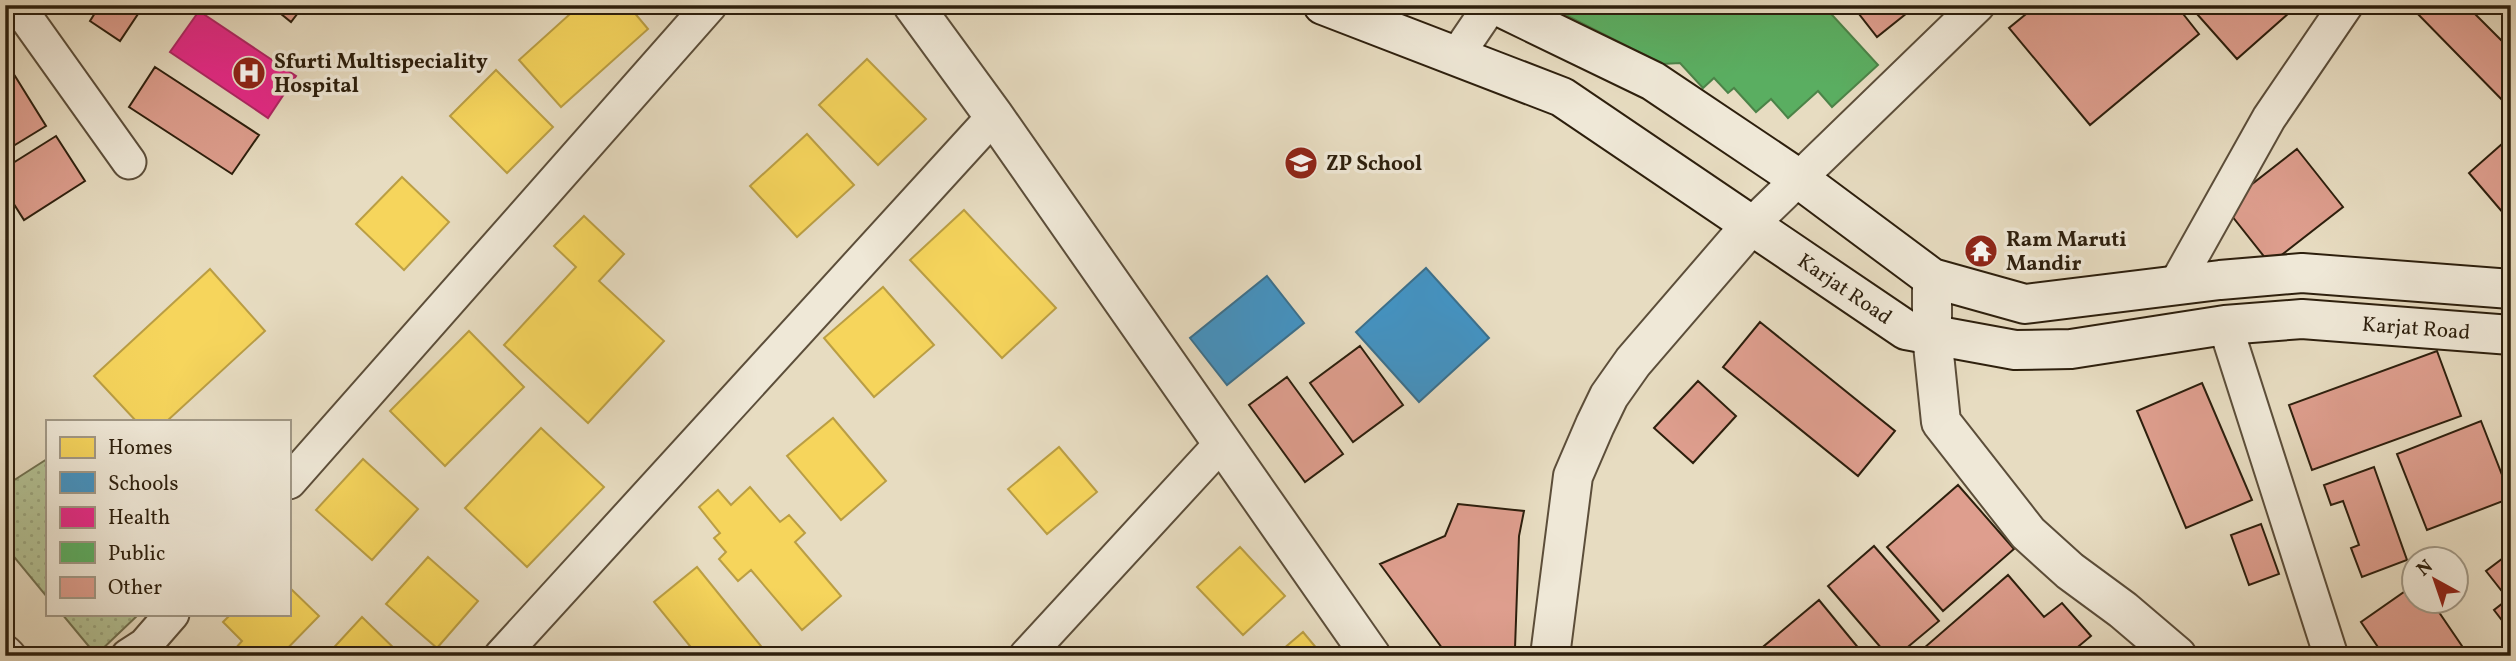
<svg xmlns="http://www.w3.org/2000/svg" width="2516" height="661" viewBox="0 0 2516 661" font-family="Vollkorn,serif">
	<style>
		.park { fill: url(#park-dots); stroke: #707050; stroke-width: 2 }
		.homes { fill: #f6d55c; stroke: #ba9e44; stroke-width: 2 }
		.schools { fill: #4393c3; stroke: #3c708c; stroke-width: 2 }
		.health { fill: #e7298a; stroke: #af2664; stroke-width: 2 }
		.public { fill: #5aae61; stroke: #4c8348; stroke-width: 2 }
		.building { fill: #de9e8e; stroke: #2d1f0d; stroke-width: 2 }
		.lines { fill: none; stroke-linecap: round; stroke-linejoin: round }
		.minor-casing { stroke: #5c4e3a; stroke-width: 37 }
		.tertiary-casing { stroke: #5c4e3a; stroke-width: 42 }
		.secondary-casing { stroke: #2d1f0d; stroke-width: 42 }
		.minor { stroke: #efe8d7; stroke-width: 33 }
		.tertiary { stroke: #efe8d7; stroke-width: 38 }
		.secondary { stroke: #efe8d7; stroke-width: 38 }
		.labels { text-anchor: middle; stroke-width: 7; stroke-linejoin: round; paint-order: stroke }
		.poi-label { font-size: 21px; font-weight: bold; fill: #2d1f0d; stroke: #efe8d7; text-anchor: start }
		.street-label { font-size: 21px; fill: #2d1f0d; stroke: #efe8d7 }
	</style>
	<defs>
		<pattern id="park-dots" width="8" height="8" patternUnits="userSpaceOnUse" patternTransform="scale(1.75)"><rect width="8" height="8" fill="#b3c194"/><path d="M2 2h.1M6 6h.1" fill="none" stroke="#9aa57e" stroke-width="1.8" stroke-linecap="round"/></pattern>
	</defs>
	<rect width="100%" height="100%" fill="#e7dcc1"/>
	<filter id="stains"><feTurbulence type="fractalNoise" baseFrequency=".00286" numOctaves="4"/><feColorMatrix values="0 0 0 0 .2 0 0 0 0 .09 0 0 0 0 .02 0 0 0 .5 -.17"/></filter>
	<radialGradient id="worn" r=".72"><stop offset=".6" stop-color="#630" stop-opacity="0"/><stop offset="1" stop-color="#630" stop-opacity=".3"/></radialGradient>
	<path class="park" d="M 47,459 L 47,597 L 5,546 L 5,486 Z
		M 62,614 L 139,614 L 96,655 Z"/>
	<path class="homes" d="M 580,5 L 628,5 L 648,29 L 561,107 L 519,60 Z
		M 867,59 L 926,119 L 878,165 L 819,105 Z
		M 496,70 L 553,127 L 507,173 L 450,116 Z
		M 807,134 L 854,185 L 797,237 L 750,186 Z
		M 402,177 L 449,222 L 404,270 L 356,224 Z
		M 964,210 L 1056,308 L 1002,358 L 910,260 Z
		M 584,216 L 624,254 L 599,281 L 664,341 L 588,423 L 504,345 L 576,267 L 554,246 Z
		M 210,269 L 265,331 L 167,421 L 136,421 L 94,376 Z
		M 883,287 L 934,345 L 874,397 L 824,338 Z
		M 469,331 L 524,387 L 445,466 L 390,411 Z
		M 833,418 L 886,481 L 841,520 L 787,456 Z
		M 541,428 L 604,487 L 527,567 L 465,508 Z
		M 1059,447 L 1097,492 L 1047,534 L 1008,489 Z
		M 363,459 L 418,509 L 372,560 L 316,510 Z
		M 750,487 L 780,522 L 789,515 L 805,533 L 795,542 L 841,596 L 802,630 L 751,570 L 738,581 L 719,559 L 726,552 L 714,538 L 720,533 L 699,507 L 718,490 L 731,505 Z
		M 1240,547 L 1285,596 L 1243,635 L 1197,587 Z
		M 428,557 L 478,601 L 437,648 L 386,604 Z
		M 697,567 L 769,656 L 698,656 L 654,602 Z
		M 289,587 L 319,616 L 280,656 L 229,656 L 242,641 L 223,622 L 231,614 L 289,614 Z
		M 362,617 L 402,656 L 326,656 Z
		M 1303,632 L 1323,656 L 1275,656 Z"/>
	<path class="schools" d="M 1426,268 L 1489,338 L 1419,402 L 1356,332 Z
		M 1267,276 L 1304,323 L 1227,385 L 1190,338 Z"/>
	<path class="health" d="M 199,11 L 296,76 L 268,118 L 170,52 Z"/>
	<path class="public" d="M 1559,5 L 1823,5 L 1878,65 L 1832,107 L 1818,91 L 1788,118 L 1771,99 L 1756,112 L 1734,88 L 1728,93 L 1714,78 L 1703,88 L 1680,63 L 1662,64 L 1556,10 Z"/>
	<path class="building" d="M 100,5 L 144,5 L 120,41 L 90,21 Z
		M 270,5 L 304,5 L 291,22 Z
		M 1852,5 L 1917,5 L 1877,37 Z
		M 2037,5 L 2176,5 L 2199,34 L 2090,125 L 2009,28 Z
		M 2189,5 L 2298,5 L 2237,59 Z
		M 2409,5 L 2466,5 L 2511,50 L 2511,109 Z
		M 155,67 L 259,135 L 232,174 L 129,107 Z
		M 15,76 L 46,126 L 5,151 L 5,83 Z
		M 56,136 L 85,181 L 24,220 L 5,190 L 5,168 Z
		M 2511,136 L 2511,221 L 2510,221 L 2469,173 Z
		M 2297,149 L 2343,207 L 2270,264 L 2224,206 Z
		M 1760,322 L 1895,431 L 1858,476 L 1723,367 Z
		M 1360,346 L 1403,405 L 1353,442 L 1310,383 Z
		M 2437,351 L 2461,416 L 2312,470 L 2289,405 Z
		M 1287,377 L 1343,454 L 1305,482 L 1249,405 Z
		M 1698,381 L 1736,416 L 1693,463 L 1654,428 Z
		M 2202,383 L 2252,500 L 2186,528 L 2137,411 Z
		M 2481,421 L 2511,498 L 2427,530 L 2397,454 Z
		M 2374,467 L 2407,560 L 2362,577 L 2351,548 L 2359,545 L 2343,501 L 2331,505 L 2324,485 Z
		M 1958,485 L 2014,549 L 1943,611 L 1887,547 Z
		M 1458,504 L 1524,511 L 1519,536 L 1515,648 L 1505,656 L 1448,656 L 1380,564 L 1445,536 Z
		M 2261,524 L 2279,574 L 2249,585 L 2231,535 Z
		M 1874,546 L 1939,621 L 1897,656 L 1888,656 L 1828,586 Z
		M 2511,552 L 2511,632 L 2494,610 L 2508,599 L 2486,571 Z
		M 2008,575 L 2044,617 L 2062,603 L 2091,636 L 2067,656 L 1931,656 L 1924,648 Z
		M 2414,585 L 2414,602 L 2432,602 L 2462,646 L 2448,656 L 2384,656 L 2361,622 Z
		M 1819,600 L 1865,656 L 1752,656 Z"/>
	<g class="lines">
		<defs>
			<path id="minor" d="M 17,5 L 129,162
				M 1457,55 L 1491,5
				M 1752,224 L 1978,5
				M 2175,286 L 2269,118 L 2346,5
				M 2225,325 L 2331,656
				M 289,482 L 710,5
				M 5,652 L 9,656
				M 128,656 L 145,645 L 172,614
				M 501,656 L 994,116
				M 1026,656 L 1222,443"/>
			<path id="tertiary" d="M 913,5 L 994,116 L 1371,656
				M 1932,278 L 1932,335 L 1941,422 L 2028,533 L 2070,571 L 2123,610 L 2177,656
				M 1550,656 L 1573,476 L 1595,425 L 1609,396 L 1633,362 L 1752,224"/>
			<g id="secondary">
				<path id="s1" d="M 1323,5 L 1562,97 L 1906,330 L 2015,350 L 2071,349 L 2225,325 L 2302,319 L 2511,335"/>
				<path d="M 1496,5 L 1653,81 L 1799,179 L 1932,278 L 2025,304 L 2220,280 L 2302,273 L 2511,289"/>
			</g>
		</defs>
		<use href="#minor" class="minor-casing"/>
		<use href="#tertiary" class="tertiary-casing"/>
		<use href="#secondary" class="secondary-casing"/>
		<use href="#minor" class="minor"/>
		<use href="#tertiary" class="tertiary"/>
		<use href="#secondary" class="secondary"/>
	</g>
	<defs>
		<symbol id="hospital-disc" viewBox="-11 -11 22 22"><circle r="9.5" fill="#8f2418" stroke="#efe8d7"/><path d="M-5-5h3v3.5h4V-5h3V5h-3V1.5h-4V5h-3Z" fill="#fff"/></symbol>
		<symbol id="school-disc" viewBox="-11 -11 22 22"><circle r="9.5" fill="#8f2418" stroke="#efe8d7"/><path d="M0-5L7-2L0 1L-7-2ZM-4 1L0 2.5L4 1V4Q0 6-4 4Z" fill="#fff"/></symbol>
		<symbol id="temple-disc" viewBox="-11 -11 22 22"><circle r="9.5" fill="#8f2418" stroke="#efe8d7"/><path d="M0-6L5-2H3V0L6.5 2.5H4V6H1.5V3h-3V6H-4V2.5H-6.5L-3 0V-2H-5Z" fill="#fff"/></symbol>
	</defs>
	<g fill-rule="evenodd">
		<use href="#hospital-disc" x="230" y="54" width="38" height="38"/>
		<use href="#school-disc" x="1282" y="144" width="38" height="38"/>
		<use href="#temple-disc" x="1962" y="232" width="38" height="38"/>
	</g>
	<g class="labels">
		<g class="poi-label">
			<text x="274" y="68">Sfurti Multispeciality<tspan x="274" dy="24">Hospital</tspan></text>
			<text x="1326" y="170">ZP School</text>
			<text x="2006" y="246">Ram Maruti<tspan x="2006" dy="24">Mandir</tspan></text>
		</g>
		<g class="street-label">
			<text dy="7" stroke="none"><textPath href="#s1" startOffset="598">Karjat Road</textPath></text>
			<text dy="7" stroke="none"><textPath href="#s1" startOffset="1186">Karjat Road</textPath></text>
		</g>
	</g>
	<rect width="2516" height="661" fill="none" stroke="#e7dcc1" stroke-width="28"/>
	<rect x="7" y="7" width="2502" height="647" fill="none" stroke="#2d1f0d" stroke-width="3.5"/>
	<rect x="14" y="14" width="2488" height="633" fill="none" stroke="#2d1f0d" stroke-width="2"/>
	<rect x="46" y="420" width="245" height="196" fill="#efe8d7" stroke="#a19886" stroke-width="2"/>
	<rect x="60" y="437" width="35" height="21" fill="#f6d55c" stroke="#a19886" stroke-width="2"/>
	<text x="108" y="454" font-size="21" fill="#2d1f0d">Homes</text>
	<rect x="60" y="472" width="35" height="21" fill="#4393c3" stroke="#a19886" stroke-width="2"/>
	<text x="108" y="490" font-size="21" fill="#2d1f0d">Schools</text>
	<rect x="60" y="507" width="35" height="21" fill="#e7298a" stroke="#a19886" stroke-width="2"/>
	<text x="108" y="524" font-size="21" fill="#2d1f0d">Health</text>
	<rect x="60" y="542" width="35" height="21" fill="#5aae61" stroke="#a19886" stroke-width="2"/>
	<text x="108" y="560" font-size="21" fill="#2d1f0d">Public</text>
	<rect x="60" y="577" width="35" height="21" fill="#de9e8e" stroke="#a19886" stroke-width="2"/>
	<text x="108" y="594" font-size="21" fill="#2d1f0d">Other</text>
	<g transform="translate(2435 580) rotate(320)"><circle r="33" fill="#efe8d7" stroke="#a19886" stroke-width="2"/>
	<path d="M0-5L12 26L0 18L-12 26Z" fill="#8f2418"/>
	<text y="-10" font-size="19" font-weight="bold" text-anchor="middle" fill="#2d1f0d">N</text>
	</g>
	<rect width="100%" height="100%" filter="url(#stains)"/>
	<rect width="100%" height="100%" fill="url(#worn)"/>
</svg>
